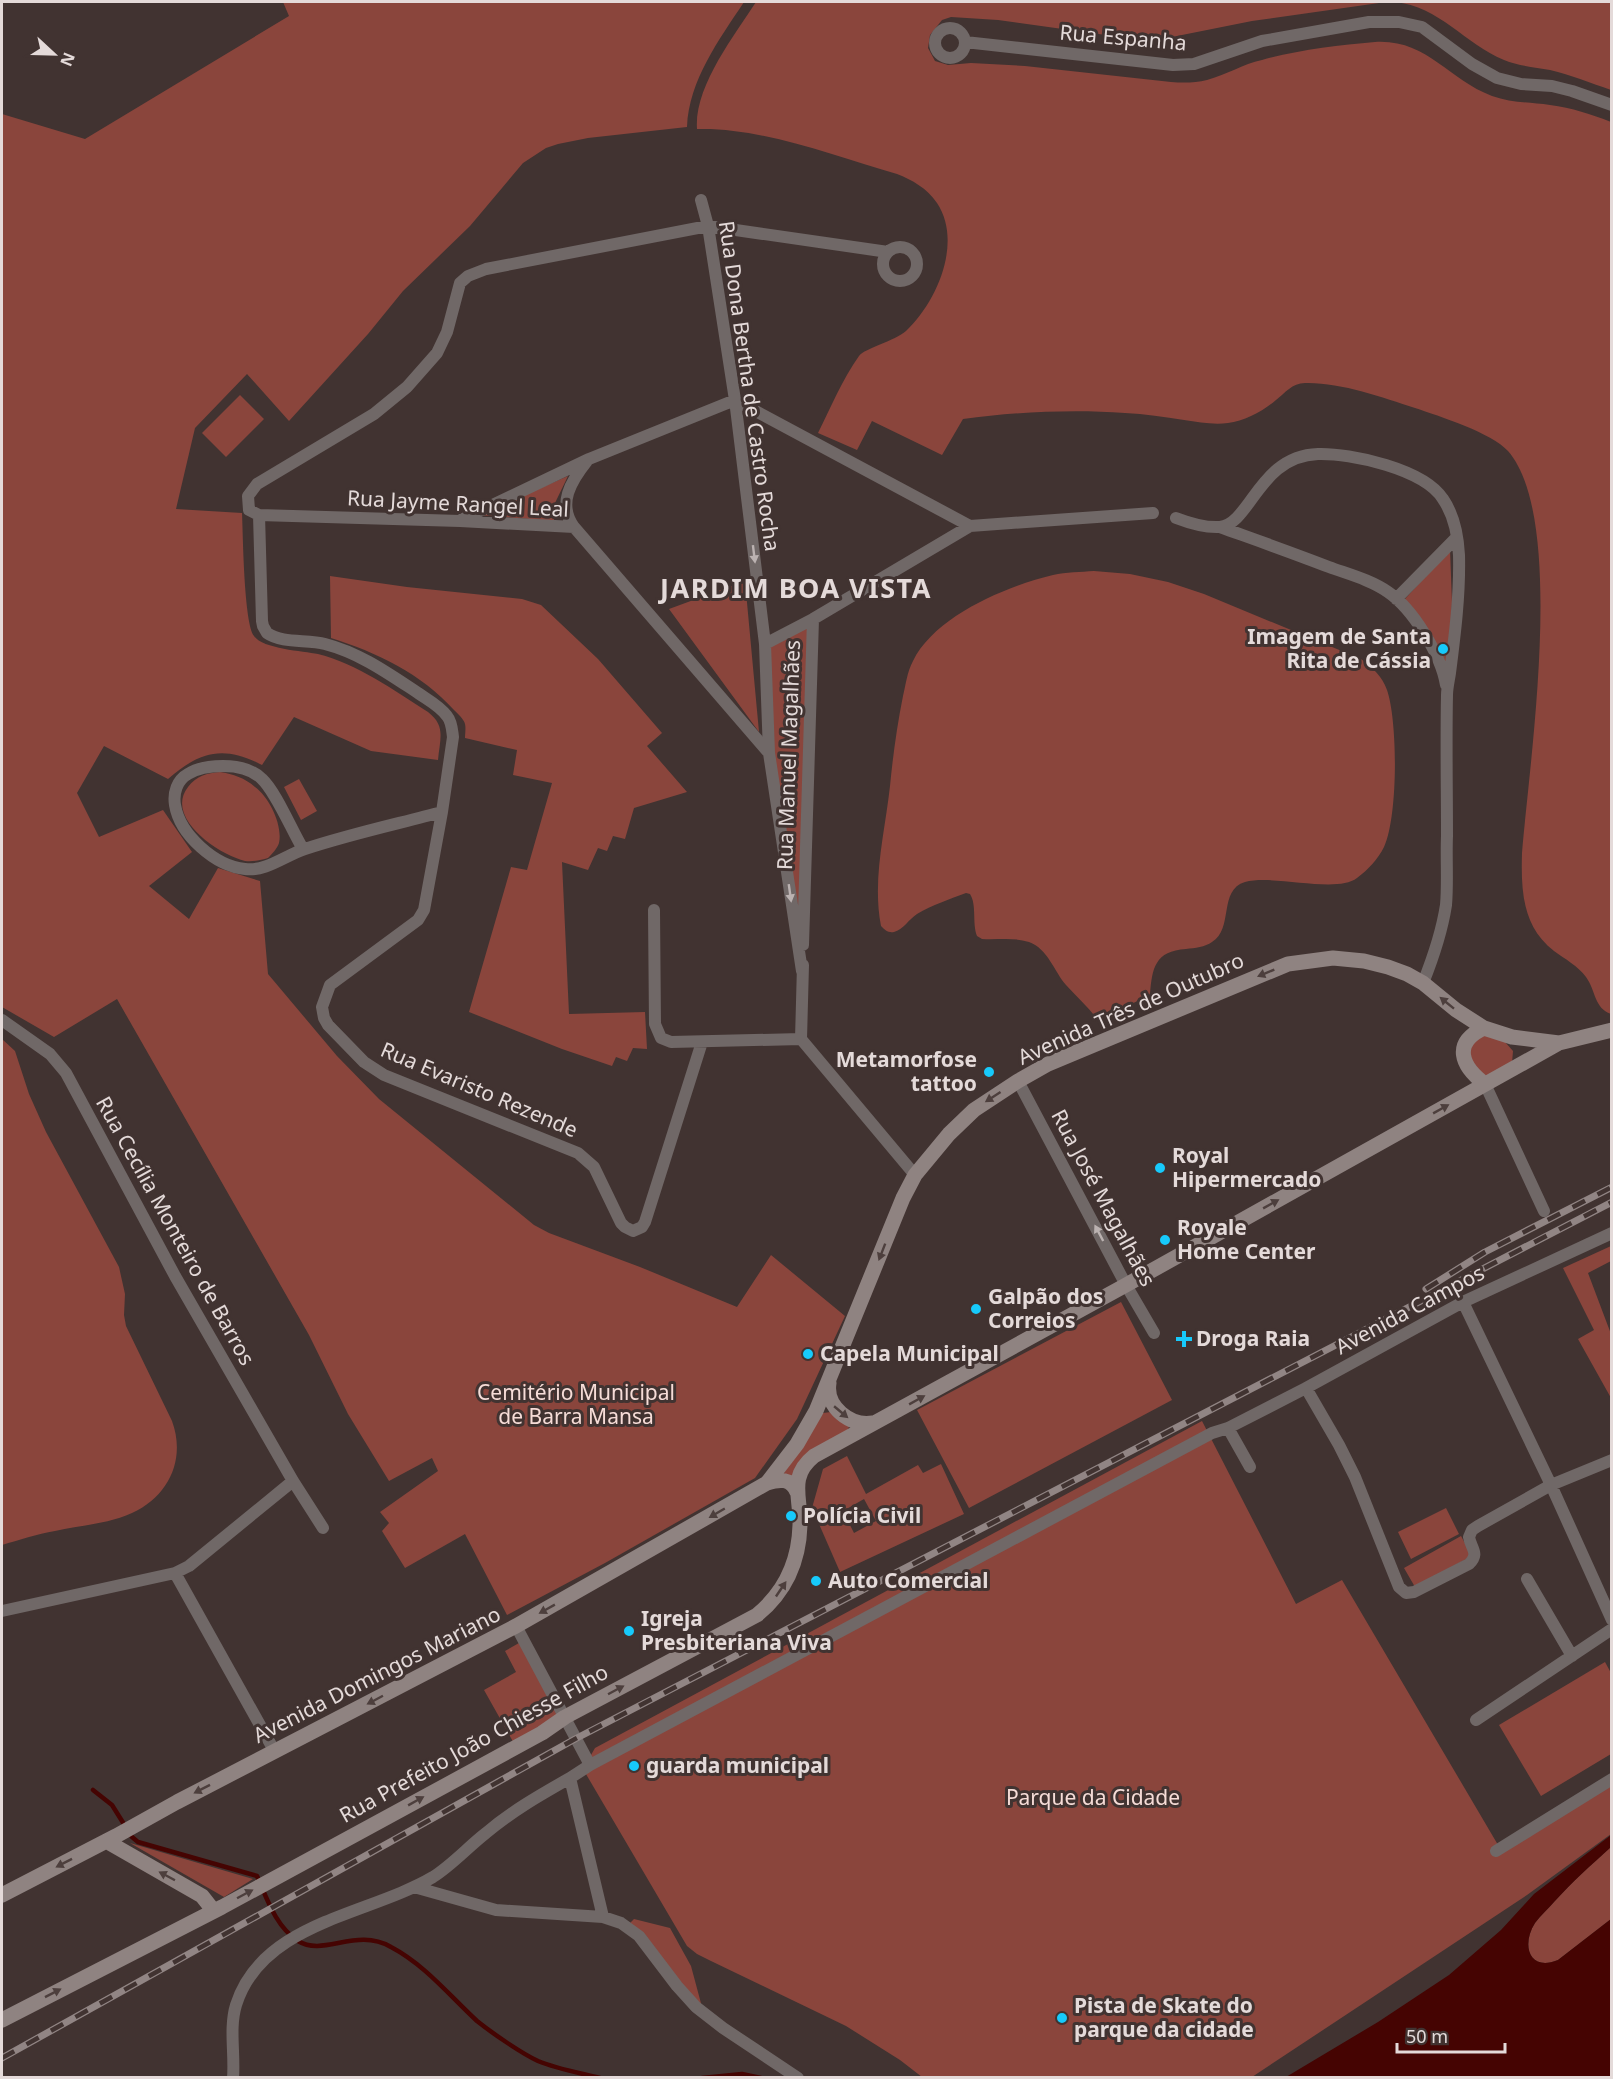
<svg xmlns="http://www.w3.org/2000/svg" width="1613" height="2079" viewBox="0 0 1613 2079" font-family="'Noto Sans',sans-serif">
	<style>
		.green { fill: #8a453c; fill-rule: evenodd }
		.water { fill: #450402 }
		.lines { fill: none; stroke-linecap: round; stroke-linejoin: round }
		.stream { stroke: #450402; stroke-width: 4.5 }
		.minor { stroke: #706867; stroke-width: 12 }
		.secondary { stroke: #8f8381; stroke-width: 15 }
		.rail-casing { stroke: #918584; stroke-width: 7 }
		.rail { stroke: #413331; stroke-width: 4.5; stroke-dasharray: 14; stroke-linecap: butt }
		.oneway { fill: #bbb2b1 }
		.oneway2 { fill: #4d3f3d }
		.poi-dot { fill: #17cafb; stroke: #413331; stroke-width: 2 }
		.labels { text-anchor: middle; stroke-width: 6; stroke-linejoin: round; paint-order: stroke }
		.street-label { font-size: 21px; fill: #e4dad9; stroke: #413331 }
		.poi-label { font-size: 21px; font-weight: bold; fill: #e4dad9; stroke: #413331; text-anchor: start }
		.park-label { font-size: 21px; fill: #f6dcd7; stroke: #413331 }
		.district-label { font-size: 27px; font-weight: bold; letter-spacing: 1.5px; fill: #e4dad9; stroke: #413331 }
	</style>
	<rect width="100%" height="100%" fill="#413331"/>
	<path class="green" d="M 283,2 L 744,2 C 719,40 689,80 687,127 L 588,138 L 558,144 L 546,148 L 523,163 L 470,226 L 403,291 L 368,334 L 289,421 L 247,374 L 195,428 L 176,509 L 242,513 C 243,535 244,623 254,636 C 263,649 303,651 318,654 C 358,664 393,690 428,712 C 446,726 440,738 438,760 L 371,751 L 294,717 L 262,765 C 224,745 200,751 168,779 L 104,746 L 77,793 L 99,837 L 163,810 L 192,852 L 149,886 L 189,919 L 218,868 L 260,881 L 268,974 L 337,1056 L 379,1099 L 534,1225 L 549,1233 L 640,1267 L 737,1307 L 771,1255 L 845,1316 L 797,1419 L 755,1478 L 605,1563 L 507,1615 L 465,1534 L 405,1568 L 382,1531 L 389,1523 L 380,1512 L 438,1471 L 432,1458 L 389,1481 L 348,1414 L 309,1335 L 117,999 L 54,1037 L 2,1007 L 2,114 L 85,139 L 289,16 Z
		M 756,2 L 1386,2 L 1252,21 L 1167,38 L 1120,37 L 998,20 L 951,17 L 942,20 L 930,35 L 928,48 L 935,61 L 948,65 L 971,63 L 1025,66 L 1171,82 C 1183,83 1195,83 1207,80 C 1226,75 1243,64 1262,60 C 1298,50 1338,45 1375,42 C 1427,39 1447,79 1492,96 C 1511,103 1530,102 1550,105 C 1572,108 1591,114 1611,122 L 1611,1014 C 1594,1008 1596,991 1586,977 C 1578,966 1565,959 1554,951 C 1522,926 1521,890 1522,853 C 1529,763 1567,519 1508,451 C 1492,433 1439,416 1415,408 C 1382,397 1339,382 1305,383 C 1292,383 1285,393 1276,400 C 1263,411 1245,421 1228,423 C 1213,425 1199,422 1184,420 C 1164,417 1145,414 1125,413 C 1072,409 1016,412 963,419 L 942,455 L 872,421 L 857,450 L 818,433 C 830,409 843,378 859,356 C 865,348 895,341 906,331 C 937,302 963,242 937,203 C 927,188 912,180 897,174 C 835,156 761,127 697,129 C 694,87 734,36 756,2 Z
		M 1395,2 L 1611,2 L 1611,90 C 1591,83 1571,75 1550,70 C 1535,67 1518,66 1504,60 C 1465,44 1439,6 1395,2 Z
		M 240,395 L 264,419 L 226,457 L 202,433 Z
		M 568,476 L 555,503 L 554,521 L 478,515 Z
		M 1450,549 L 1452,603 L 1448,666 L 1441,659 L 1405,599 Z
		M 1094,571 L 1130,574 L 1168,582 L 1204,594 L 1361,659 C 1373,668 1382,676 1387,690 C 1398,722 1398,817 1384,847 C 1378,859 1368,870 1357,878 C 1336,894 1274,874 1245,882 C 1218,890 1234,929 1212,942 C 1205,947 1195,948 1186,949 C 1155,951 1152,968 1150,995 L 1098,1020 C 1088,1007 1077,997 1066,985 C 1054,971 1048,949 1029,942 C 1014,937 998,940 982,939 L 977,936 C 972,923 977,905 970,894 L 966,893 C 950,899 932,905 917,914 C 909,919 903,930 894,932 C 888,933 885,930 881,926 C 872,880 885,832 890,786 C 893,755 897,726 903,696 C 906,684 907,672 913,661 C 935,616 1007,586 1053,575 C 1066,572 1081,572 1094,571 Z
		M 330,576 L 407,587 L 522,599 L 541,605 L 598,659 L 662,733 L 647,746 L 687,792 L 634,808 L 625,839 L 613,836 L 607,851 L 598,848 L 588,870 L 562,862 L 569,1014 L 645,1012 L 647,1049 L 633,1048 L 627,1061 L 616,1057 L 612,1066 L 562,1049 L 469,1012 L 511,867 L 527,870 L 552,783 L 513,775 L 517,750 L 465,738 C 465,734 466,728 465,724 C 464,719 457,713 454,710 C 422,674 376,652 331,638 Z
		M 745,581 L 759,732 L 669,609 Z
		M 813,619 L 799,912 L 771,760 L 765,644 Z
		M 220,772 C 233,774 245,778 255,787 C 269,797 283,825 279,843 C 277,849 272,854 268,858 C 261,860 253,862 245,861 C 219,855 164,818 188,787 C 196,776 207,773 220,772 Z
		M 299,779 L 317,811 L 301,820 L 284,787 Z
		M 1483,1034 L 1505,1042 L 1513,1051 L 1512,1063 L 1486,1076 L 1471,1067 L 1469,1043 Z
		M 2,1039 L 15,1051 L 29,1094 L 46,1132 L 119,1267 L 125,1294 L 124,1315 L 126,1326 L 172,1421 C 186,1459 169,1496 132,1513 C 108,1524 81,1525 55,1531 C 37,1534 19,1540 2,1545 Z
		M 1611,1246 L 1611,1261 L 1588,1273 L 1611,1334 L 1611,1398 L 1578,1339 L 1594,1330 L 1563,1268 Z
		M 1121,1302 L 1172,1400 L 969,1508 L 917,1410 Z
		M 831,1412 L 849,1426 L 848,1431 L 794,1482 L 782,1476 L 823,1413 Z
		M 1202,1421 L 1296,1604 L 1342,1580 L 1501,1850 L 1611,1784 L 1611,1834 L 1527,1895 L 1252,2077 L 922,2077 L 900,2060 L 846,2026 L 711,1961 L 697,1954 L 687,1946 L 583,1769 L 595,1748 Z
		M 847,1456 L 866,1494 L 918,1465 L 923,1473 L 941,1464 L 964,1514 L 840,1572 L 812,1508 L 823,1469 ZM 864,1499 L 876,1521 L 854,1533 L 843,1511 Z
		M 1446,1508 L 1459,1534 L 1411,1559 L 1398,1532 Z
		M 1461,1536 L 1472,1556 L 1415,1587 L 1404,1568 Z
		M 519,1643 L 562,1721 L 516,1747 L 484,1690 L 516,1672 L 505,1651 Z
		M 1605,1662 L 1611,1673 L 1611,1754 L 1541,1796 L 1499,1725 Z
		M 130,1843 L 253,1879 L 224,1897 Z
		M 1611,1847 L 1611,1919 L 1558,1960 C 1529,1972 1521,1945 1535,1923 C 1540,1916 1548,1909 1554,1902 C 1572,1882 1591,1865 1611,1847 Z
		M 634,1919 L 670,1928 L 691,1966 L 702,2007 L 629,1924 Z"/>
	<path class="water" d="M 1611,1835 L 1611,1847 C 1591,1865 1572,1882 1554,1902 C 1548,1909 1540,1916 1535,1923 C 1521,1945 1529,1972 1558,1960 L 1611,1919 L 1611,2077 L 1286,2077 L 1378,2022 L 1449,1975 L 1501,1930 L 1534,1894 Z"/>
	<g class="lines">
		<path class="stream" d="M 93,1790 L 112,1805 L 132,1837 L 138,1842 L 257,1876 C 267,1899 276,1927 298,1941 C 324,1957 356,1927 391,1947 C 425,1965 449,1995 477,2021 C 492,2033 521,2053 538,2061 C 557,2069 580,2073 600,2078
			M 702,2078 L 742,2074 L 761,2078"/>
		<path class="minor" d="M935 43a15 15 0 1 1 30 0a15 15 0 1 1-30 0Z
			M 965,42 L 1173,65 L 1194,64 L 1262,41 L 1369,22 L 1399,22 L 1422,27 L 1472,64 L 1497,78 L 1521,84 L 1552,86 L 1572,91 L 1612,105
			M 701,200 L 708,226 L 735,400 L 765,644 L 769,753 L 802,971
			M883 264a17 17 0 1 1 34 0a17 17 0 1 1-34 0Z
			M 259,515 L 262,621 L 263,626 L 267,633 C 283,644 307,639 325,644 C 360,653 389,674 418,693 C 428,700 440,706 447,716 C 452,722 452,730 453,737 L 442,812 L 424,910 L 418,920 L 330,985 L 322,1007 L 324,1018 L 328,1025 L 364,1062 L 384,1075 L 578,1153 L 594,1167 L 621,1223 L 625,1227 L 633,1231 L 642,1227 L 645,1222 L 702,1042
			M 1176,518 C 1189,523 1205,528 1220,527 C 1251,523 1259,456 1318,454 C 1351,453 1424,469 1443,499 C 1454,515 1458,535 1459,555 C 1460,594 1455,634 1450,673 C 1449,680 1447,688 1447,695 C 1446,742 1447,789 1447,836 C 1446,859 1448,882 1446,905 C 1442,931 1433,958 1423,983
			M 461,520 L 589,459 L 735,400 L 970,526
			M 574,527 C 557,504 571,481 587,461
			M 1220,527 C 1256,540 1293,553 1329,567 C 1348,574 1371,580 1388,592 C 1413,609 1441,655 1446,685
			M 1396,599 L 1457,537
			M 765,644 L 813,619 L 970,526 L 1153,513
			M 769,753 L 574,527 L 460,521 L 259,515 L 249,510 L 248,496 L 257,484 L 374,414 L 407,387 L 437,353 L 447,332 L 460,283 L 468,276 L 486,269 L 708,226 L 888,252
			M 303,849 C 292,831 276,792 262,779 C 252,769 236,766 223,766 C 211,766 199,767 188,774 C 177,780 173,793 175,805 C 180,835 215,866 245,869 C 266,872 286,855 305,849 C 350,834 397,824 442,812
			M 654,910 L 655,1024 L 661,1038 L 671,1042 L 801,1039
			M 803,945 L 813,619
			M 2,1020 L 50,1054 L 66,1073 L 175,1276 L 293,1481 L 323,1528
			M 801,1039 L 803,965
			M 801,1039 L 915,1175
			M 1018,1081 L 1126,1285 L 1154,1333
			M 1485,1084 L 1544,1211
			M 1463,1302 L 1551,1485 L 1612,1620
			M 1306,1388 L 1339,1445 L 1355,1477 L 1399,1587 L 1406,1593 L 1414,1592 L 1469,1564 C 1480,1553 1471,1549 1469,1537 L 1472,1530 L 1478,1526 L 1551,1485 L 1612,1460
			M 1228,1428 L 1250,1467
			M 175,1573 L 275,1752
			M 1527,1579 L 1572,1656
			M 2,1611 L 175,1573 L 189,1566 L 293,1481
			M 516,1626 L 590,1765
			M 1476,1720 L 1612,1629
			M 1496,1851 L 1612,1779
			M 414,1887 L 496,1910 L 603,1917 L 621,1923 L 639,1936 L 677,1986 L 696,2007 L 723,2028 L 798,2078
			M 603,1917 L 570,1778 L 590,1765 L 1212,1433 L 1228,1428 L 1306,1388 L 1463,1302 L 1612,1233
			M 233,2078 C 235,2054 229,2028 236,2005 C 262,1922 369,1915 433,1877 C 452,1865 468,1847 486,1833 C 512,1811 540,1795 570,1778"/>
		<path class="secondary" d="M 1484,1028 C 1452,1043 1461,1066 1485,1084
			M 829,1383 C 825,1407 851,1427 873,1423
			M 767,1483 L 797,1444 L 816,1411 L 903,1198 L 915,1175 L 949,1134 L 974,1110 L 1018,1081 L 1048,1064 L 1288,964 L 1333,958 L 1364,961 L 1388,967 L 1407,974 L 1423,983 L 1456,1010 L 1484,1028 L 1512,1037 L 1559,1043 L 1612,1030
			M 106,1841 L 202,1896 L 213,1910
			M 2,1895 L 116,1836 L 177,1802 L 516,1626 L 767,1483 C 780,1479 791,1478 797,1492
			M 2,2020 L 222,1907 L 542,1733 L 565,1717 L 757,1615 C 785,1592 799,1561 800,1525 C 801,1497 788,1477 814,1456 L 1126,1285 L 1559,1043"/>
		<defs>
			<path id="rail" d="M 1426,1289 L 1485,1252 L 1612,1187
				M 2,2058 L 575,1739 L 1612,1202"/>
		</defs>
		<use href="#rail" class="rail-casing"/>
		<use href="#rail" class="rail"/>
	</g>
	<defs><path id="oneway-solid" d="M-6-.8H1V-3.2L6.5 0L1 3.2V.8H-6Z" transform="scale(1.5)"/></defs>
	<g class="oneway">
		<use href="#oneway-solid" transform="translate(754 554) rotate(83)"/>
		<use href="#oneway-solid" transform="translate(790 893) rotate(82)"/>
		<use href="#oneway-solid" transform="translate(1099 1233) rotate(-118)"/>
	</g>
	<g class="oneway2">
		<use href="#oneway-solid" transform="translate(1266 973) rotate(158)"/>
		<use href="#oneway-solid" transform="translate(1447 1003) rotate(-141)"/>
		<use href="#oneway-solid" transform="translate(993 1097) rotate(147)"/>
		<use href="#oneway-solid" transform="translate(1441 1109) rotate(-29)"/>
		<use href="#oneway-solid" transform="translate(1271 1204) rotate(-29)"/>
		<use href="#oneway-solid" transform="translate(882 1252) rotate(111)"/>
		<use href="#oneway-solid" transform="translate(917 1400) rotate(-29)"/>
		<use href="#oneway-solid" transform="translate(841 1412) rotate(40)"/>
		<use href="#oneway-solid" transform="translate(717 1513) rotate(150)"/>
		<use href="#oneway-solid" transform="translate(781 1589) rotate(-56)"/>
		<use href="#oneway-solid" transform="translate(547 1609) rotate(151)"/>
		<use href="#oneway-solid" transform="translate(616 1690) rotate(-28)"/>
		<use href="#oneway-solid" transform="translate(375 1700) rotate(152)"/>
		<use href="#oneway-solid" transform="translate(202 1789) rotate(153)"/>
		<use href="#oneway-solid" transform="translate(416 1801) rotate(-29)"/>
		<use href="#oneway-solid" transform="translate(64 1863) rotate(153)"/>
		<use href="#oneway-solid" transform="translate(167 1876) rotate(-152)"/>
		<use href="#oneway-solid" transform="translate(245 1894) rotate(-28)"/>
		<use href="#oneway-solid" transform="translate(53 1993) rotate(-27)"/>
	</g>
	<g class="poi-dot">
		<circle cx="1443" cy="649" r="6"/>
		<circle cx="989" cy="1072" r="6"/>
		<circle cx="1160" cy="1168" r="6"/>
		<circle cx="1165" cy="1240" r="6"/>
		<circle cx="976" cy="1309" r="6"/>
		<path d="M1181 1330h6v6h6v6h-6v6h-6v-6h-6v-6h6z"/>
		<circle cx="808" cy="1354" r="6"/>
		<circle cx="791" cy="1516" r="6"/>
		<circle cx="816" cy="1581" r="6"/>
		<circle cx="629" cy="1631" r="6"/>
		<circle cx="634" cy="1766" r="6"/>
		<circle cx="1062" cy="2018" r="6"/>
	</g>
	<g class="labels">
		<g class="street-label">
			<text transform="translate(1123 38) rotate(5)" y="7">Rua Espanha</text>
			<text transform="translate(749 386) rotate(82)" y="7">Rua Dona Bertha de Castro Rocha</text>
			<text transform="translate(458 504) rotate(3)" y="7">Rua Jayme Rangel Leal</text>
			<text transform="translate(789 755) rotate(-88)" y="7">Rua Manuel Magalhães</text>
			<text transform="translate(1131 1009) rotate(-24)" y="7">Avenida Três de Outubro</text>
			<text transform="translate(479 1090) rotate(23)" y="7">Rua Evaristo Rezende</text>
			<text transform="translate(1103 1198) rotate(62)" y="7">Rua José Magalhães</text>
			<text transform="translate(175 1231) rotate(61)" y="7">Rua Cecília Monteiro de Barros</text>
			<text transform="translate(1410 1310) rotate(-28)" y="7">Avenida Campos</text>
			<text transform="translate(377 1675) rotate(-27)" y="7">Avenida Domingos Mariano</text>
			<text transform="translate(474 1744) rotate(-29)" y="7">Rua Prefeito João Chiesse Filho</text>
		</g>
		<g class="poi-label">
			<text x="1431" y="644" text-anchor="end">Imagem de Santa<tspan x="1431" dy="24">Rita de Cássia</tspan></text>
			<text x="977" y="1067" text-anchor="end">Metamorfose<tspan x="977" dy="24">tattoo</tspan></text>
			<text x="1172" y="1163">Royal<tspan x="1172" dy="24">Hipermercado</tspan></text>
			<text x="1177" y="1235">Royale<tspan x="1177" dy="24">Home Center</tspan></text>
			<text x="988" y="1304">Galpão dos<tspan x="988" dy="24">Correios</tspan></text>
			<text x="1196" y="1346">Droga Raia</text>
			<text x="820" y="1361">Capela Municipal</text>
			<text x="803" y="1523">Polícia Civil</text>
			<text x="828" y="1588">Auto Comercial</text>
			<text x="641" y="1626">Igreja<tspan x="641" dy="24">Presbiteriana Viva</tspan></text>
			<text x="646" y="1773">guarda municipal</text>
			<text x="1074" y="2013">Pista de Skate do<tspan x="1074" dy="24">parque da cidade</tspan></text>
		</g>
		<g class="park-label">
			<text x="576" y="1400">Cemitério Municipal<tspan x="576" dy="24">de Barra Mansa</tspan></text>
			<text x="1093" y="1805">Parque da Cidade</text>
		</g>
		<g class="district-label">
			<text x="796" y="598">JARDIM BOA VISTA</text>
		</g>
	</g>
	<rect width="1613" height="2079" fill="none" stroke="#e4dad9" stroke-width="6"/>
	<g transform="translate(54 54) rotate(112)" stroke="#413331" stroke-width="4.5" paint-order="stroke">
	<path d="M0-4.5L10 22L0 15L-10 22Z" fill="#e4dad9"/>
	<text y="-9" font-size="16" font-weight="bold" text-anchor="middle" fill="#e4dad9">N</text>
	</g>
	<path d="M1397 2043v9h108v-9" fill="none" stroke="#e4dad9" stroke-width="3"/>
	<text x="1406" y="2043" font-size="18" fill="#e4dad9" stroke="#413331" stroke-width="4.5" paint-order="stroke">50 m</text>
</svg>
